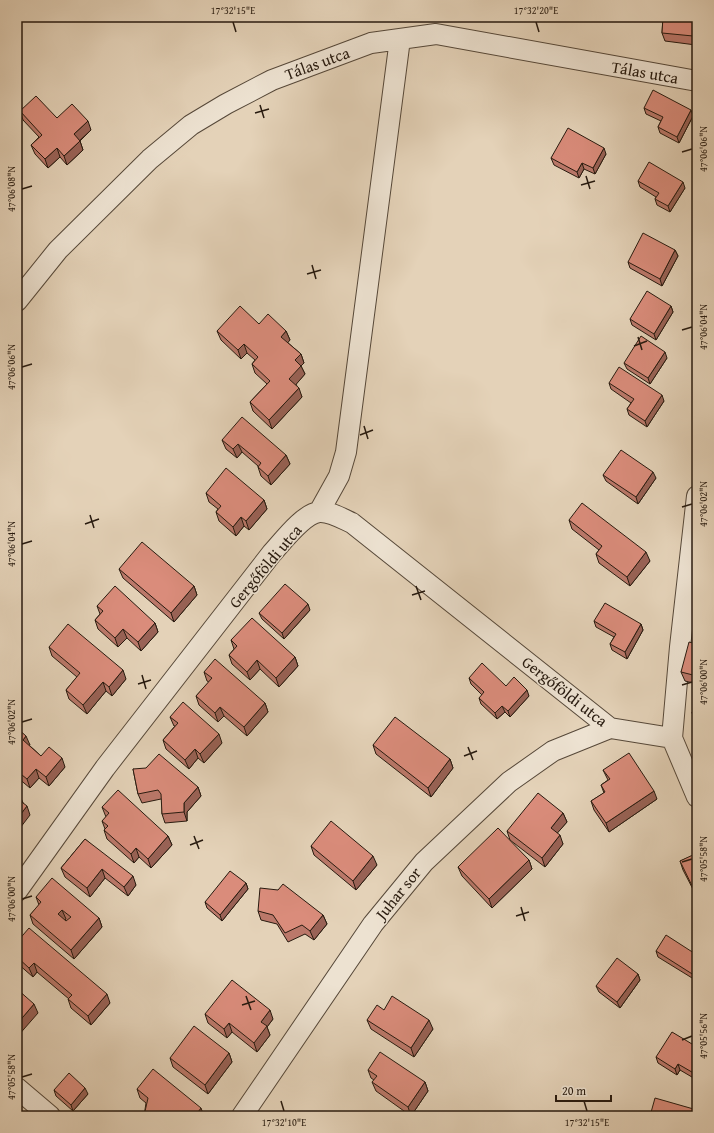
<svg xmlns="http://www.w3.org/2000/svg" width="714" height="1133" viewBox="0 0 714 1133" font-family="'Gentium Book Plus',serif">
	<style>
		.lines { fill: none; stroke-linecap: round; stroke-linejoin: round }
		.minor-casing { stroke: #564839; stroke-width: 22 }
		.minor { stroke: #ede2d1; stroke-width: 20 }
		.wall { fill: #bb786a; stroke: #271a0f }
		.shaded-wall { fill: #996256; stroke: #271a0f }
		.building { fill: #da8c7b; stroke: #271a0f; fill-rule: evenodd }
		.ticks { fill: none; stroke: #271a0f; stroke-width: 1.5 }
		.labels { text-anchor: middle; stroke-width: 3; stroke-linejoin: round; paint-order: stroke }
		.street-label { font-size: 16px; fill: #271a0f; stroke: #ede2d1 }
		.neatline { fill: none; stroke: #271a0f; stroke-width: 1.5 }
		.ticks-label { font-size: 10px; text-anchor: middle; fill: #271a0f }
	</style>
	<rect width="100%" height="100%" fill="#e4d2b8"/>
	<filter id="stains"><feTurbulence type="fractalNoise" baseFrequency=".005" numOctaves="4"/><feColorMatrix values="0 0 0 0 .2 0 0 0 0 .09 0 0 0 0 .02 0 0 0 .5 -.17"/></filter>
	<radialGradient id="worn" r=".72"><stop offset=".6" stop-color="#630" stop-opacity="0"/><stop offset="1" stop-color="#630" stop-opacity=".3"/></radialGradient>
	<g class="lines">
		<defs>
			<path id="minor" d="M 17,301 L 58,250 L 150,159 L 191,125 L 226,104 L 272,80 L 371,43 L 436,34 L 697,81
				M 697,496 L 680,647 L 672,738 L 697,797
				M 319,512 L 339,476 L 346,452 L 400,39
				M 17,891 L 105,768 L 272,553 C 283,541 303,514 319,512 C 330,511 343,519 352,523 L 610,728 L 672,738
				M 17,1088 L 50,1116
				M 242,1116 L 373,924 L 424,862 L 509,782 L 553,751 L 610,728"/>
		</defs>
		<use href="#minor" class="minor-casing"/>
		<use href="#minor" class="minor"/>
	</g>
	<path class="wall" d="M 663,17 L 697,17 L 697,37 L 696,45 L 665,41 L 662,33 Z
		M 644,108 L 693,116 L 679,143 L 660,133 L 658,127 L 661,121 L 646,114 Z
		M 20,111 L 57,118 L 91,130 L 80,141 L 83,150 L 67,165 L 60,157 L 48,168 L 35,154 L 31,145 L 39,137 L 23,120 Z
		M 606,154 L 595,174 L 584,169 L 579,178 L 554,165 L 551,158 Z
		M 638,181 L 685,188 L 670,212 L 657,205 L 655,199 L 656,197 L 640,187 Z
		M 675,250 L 678,256 L 662,286 L 630,268 L 628,262 Z
		M 671,306 L 673,312 L 656,340 L 632,325 L 630,319 Z
		M 259,324 L 286,331 L 290,340 L 287,342 L 301,354 L 304,363 L 301,366 L 305,374 L 296,384 L 302,397 L 272,429 L 253,411 L 250,402 L 267,384 L 255,373 L 252,364 L 255,360 L 247,353 L 241,359 L 221,340 L 217,331 Z
		M 667,358 L 650,384 L 627,369 L 624,363 Z
		M 609,383 L 664,401 L 647,427 L 629,415 L 627,409 L 631,403 L 611,389 Z
		M 222,440 L 286,455 L 290,464 L 271,485 L 261,476 L 258,467 L 258,466 L 242,452 L 237,458 L 226,449 Z
		M 603,475 L 656,478 L 638,504 L 606,481 Z
		M 206,493 L 264,500 L 267,509 L 249,530 L 244,526 L 236,536 L 219,521 L 216,512 L 218,509 L 209,502 Z
		M 569,520 L 650,561 L 630,586 L 599,563 L 596,554 L 599,550 L 572,529 Z
		M 119,569 L 194,586 L 197,595 L 174,622 L 123,578 Z
		M 97,606 L 155,623 L 158,632 L 141,651 L 127,638 L 118,647 L 98,629 L 95,620 L 100,614 Z
		M 310,610 L 284,639 L 262,619 L 259,613 Z
		M 594,621 L 641,624 L 643,630 L 627,659 L 612,650 L 610,644 L 614,637 L 596,627 Z
		M 231,640 L 295,657 L 298,666 L 279,687 L 260,669 L 250,680 L 232,664 L 229,655 L 234,649 Z
		M 697,644 L 697,684 L 685,681 L 681,672 Z
		M 49,647 L 126,679 L 112,696 L 106,691 L 87,714 L 69,699 L 66,690 L 77,677 L 52,656 Z
		M 204,672 L 265,703 L 268,712 L 247,736 L 224,716 L 218,722 L 199,705 L 196,696 L 209,682 L 207,681 Z
		M 469,678 L 506,686 L 529,696 L 510,717 L 505,712 L 497,719 L 481,704 L 479,698 L 482,695 L 471,684 Z
		M 697,697 L 697,720 L 695,719 L 692,713 Z
		M 170,717 L 222,743 L 204,763 L 198,758 L 189,769 L 166,749 L 163,740 L 175,726 L 174,726 Z
		M 17,728 L 30,745 L 29,745 L 41,756 L 65,767 L 49,786 L 39,778 L 30,788 L 18,778 L 17,775 Z
		M 373,745 L 450,759 L 453,768 L 431,797 L 376,754 Z
		M 133,769 L 198,787 L 201,796 L 187,812 L 187,821 L 165,823 L 162,814 L 162,800 L 161,799 L 142,803 L 138,794 Z
		M 603,770 L 657,799 L 609,832 L 594,810 L 591,801 L 604,793 L 601,785 L 608,780 Z
		M 102,807 L 168,836 L 172,845 L 151,868 L 139,857 L 134,863 L 107,839 L 104,830 L 105,829 L 102,821 L 106,817 Z
		M 563,813 L 567,822 L 557,833 L 563,844 L 545,867 L 510,840 L 507,831 Z
		M 85,839 L 136,885 L 128,896 L 105,878 L 90,897 L 65,877 L 61,868 Z
		M 311,846 L 377,865 L 356,890 L 314,855 Z
		M 697,854 L 697,907 L 697,897 L 683,870 L 680,861 Z
		M 529,860 L 532,869 L 492,908 L 462,876 L 458,867 Z
		M 246,883 L 248,889 L 222,921 L 207,908 L 205,902 Z
		M 36,897 L 99,918 L 102,927 L 74,959 L 33,924 L 30,915 L 39,905 Z
		M 258,911 L 323,915 L 327,924 L 314,940 L 305,934 L 288,942 L 277,924 L 261,920 Z
		M 17,942 L 110,1003 L 91,1025 L 71,1008 L 68,999 L 69,999 L 37,972 L 33,977 L 17,963 Z
		M 656,951 L 697,955 L 697,981 L 658,957 Z
		M 638,974 L 640,980 L 620,1008 L 599,992 L 596,986 Z
		M 384,1010 L 433,1029 L 414,1057 L 371,1029 L 367,1020 Z
		M 205,1014 L 273,1019 L 267,1027 L 270,1035 L 257,1052 L 232,1032 L 227,1038 L 208,1023 Z
		M 697,1047 L 697,1080 L 680,1070 L 677,1075 L 658,1063 L 656,1057 Z
		M 229,1053 L 232,1062 L 208,1094 L 173,1067 L 170,1058 Z
		M 368,1070 L 425,1082 L 428,1091 L 411,1116 L 376,1091 L 372,1082 L 374,1080 L 371,1078 Z
		M 137,1089 L 204,1116 L 144,1116 L 146,1103 L 140,1098 Z
		M 54,1090 L 88,1094 L 73,1111 L 56,1096 Z"/>
	<path class="shaded-wall" d="M 695,17 L 697,17 L 697,37 L 696,45 L 693,36 Z
		M 691,110 L 693,116 L 679,143 L 677,137 Z
		M 88,121 L 91,130 L 77,143 L 74,134 Z
		M 80,141 L 83,150 L 67,165 L 64,156 Z
		M 57,148 L 60,157 L 48,168 L 45,159 Z
		M 604,148 L 606,154 L 595,174 L 593,168 Z
		M 582,163 L 584,169 L 579,178 L 577,172 Z
		M 683,182 L 685,188 L 670,212 L 668,206 Z
		M 675,250 L 678,256 L 662,286 L 660,279 Z
		M 671,306 L 673,312 L 656,340 L 654,334 Z
		M 286,331 L 290,340 L 285,346 L 281,337 Z
		M 244,344 L 247,353 L 241,359 L 238,350 Z
		M 665,352 L 667,358 L 650,384 L 648,378 Z
		M 301,354 L 304,363 L 301,366 L 305,374 L 293,388 L 289,379 L 295,360 Z
		M 299,388 L 302,397 L 272,429 L 269,420 Z
		M 662,395 L 664,401 L 647,427 L 645,421 Z
		M 238,444 L 242,452 L 237,458 L 233,449 Z
		M 286,455 L 290,464 L 271,485 L 268,476 Z
		M 653,472 L 656,478 L 638,504 L 636,497 Z
		M 264,500 L 267,509 L 249,530 L 246,521 Z
		M 241,517 L 244,526 L 236,536 L 233,527 Z
		M 646,552 L 650,561 L 630,586 L 627,577 Z
		M 194,586 L 197,595 L 174,622 L 171,613 Z
		M 308,604 L 310,610 L 284,639 L 282,633 Z
		M 155,623 L 158,632 L 141,651 L 138,642 Z
		M 641,624 L 643,630 L 627,659 L 625,652 Z
		M 123,629 L 127,638 L 118,647 L 115,638 Z
		M 295,657 L 298,666 L 279,687 L 276,678 Z
		M 257,660 L 260,669 L 250,680 L 247,672 Z
		M 123,670 L 126,679 L 112,696 L 109,687 Z
		M 103,682 L 106,691 L 87,714 L 83,705 Z
		M 527,690 L 529,696 L 510,717 L 508,711 Z
		M 265,703 L 268,712 L 247,736 L 244,727 Z
		M 502,706 L 505,712 L 497,719 L 495,713 Z
		M 220,707 L 224,716 L 218,722 L 215,713 Z
		M 219,734 L 222,743 L 204,763 L 200,754 Z
		M 26,736 L 30,745 L 26,749 L 23,740 Z
		M 195,749 L 198,758 L 189,769 L 185,760 Z
		M 62,758 L 65,767 L 49,786 L 46,777 Z
		M 450,759 L 453,768 L 431,797 L 428,788 Z
		M 36,769 L 39,778 L 30,788 L 27,779 Z
		M 198,787 L 201,796 L 187,812 L 187,821 L 184,812 L 184,803 Z
		M 654,791 L 657,799 L 609,832 L 606,823 Z
		M 20,796 L 24,805 L 18,799 Z
		M 27,806 L 30,815 L 17,832 L 17,819 Z
		M 563,813 L 567,822 L 554,837 L 551,828 Z
		M 560,835 L 563,844 L 545,867 L 542,858 Z
		M 168,836 L 172,845 L 151,868 L 148,859 Z
		M 136,848 L 139,857 L 134,863 L 131,854 Z
		M 373,856 L 377,865 L 356,890 L 353,881 Z
		M 529,860 L 532,869 L 492,908 L 489,899 Z
		M 102,869 L 105,878 L 90,897 L 87,888 Z
		M 133,876 L 136,885 L 128,896 L 124,887 Z
		M 246,883 L 248,889 L 222,921 L 220,915 Z
		M 62,910 L 66,919 L 62,923 L 58,914 Z
		M 323,915 L 327,924 L 314,940 L 310,931 Z
		M 99,918 L 102,927 L 74,959 L 71,950 Z
		M 34,963 L 37,972 L 33,977 L 29,968 Z
		M 638,974 L 640,980 L 620,1008 L 617,1002 Z
		M 107,994 L 110,1003 L 91,1025 L 88,1016 Z
		M 34,1004 L 38,1013 L 17,1037 L 17,1024 Z
		M 270,1010 L 273,1019 L 267,1027 L 270,1035 L 257,1052 L 254,1043 L 261,1022 Z
		M 429,1020 L 433,1029 L 414,1057 L 411,1048 Z
		M 229,1023 L 232,1032 L 227,1038 L 224,1029 Z
		M 229,1053 L 232,1062 L 208,1094 L 205,1085 Z
		M 678,1064 L 680,1070 L 677,1075 L 675,1069 Z
		M 425,1082 L 428,1091 L 411,1116 L 408,1107 Z
		M 85,1088 L 88,1094 L 73,1111 L 71,1105 Z
		M 201,1108 L 204,1116 L 195,1116 Z"/>
	<path class="building" d="M 663,17 L 695,17 L 693,36 L 662,33 Z
		M 653,90 L 691,110 L 677,137 L 658,127 L 663,117 L 644,108 Z
		M 36,96 L 57,118 L 72,104 L 88,121 L 74,134 L 80,141 L 64,156 L 57,148 L 45,159 L 31,145 L 42,135 L 20,111 Z
		M 568,128 L 604,148 L 593,168 L 582,163 L 577,172 L 551,158 Z
		M 649,162 L 683,182 L 668,206 L 655,199 L 659,193 L 638,181 Z
		M 643,233 L 675,250 L 660,279 L 628,262 Z
		M 647,291 L 671,306 L 654,334 L 630,319 Z
		M 240,306 L 259,324 L 268,314 L 286,331 L 281,337 L 301,354 L 295,360 L 301,366 L 289,379 L 299,388 L 269,420 L 250,402 L 270,381 L 252,364 L 258,357 L 244,344 L 238,350 L 217,331 Z
		M 641,336 L 665,352 L 648,378 L 624,363 Z
		M 619,367 L 662,395 L 645,421 L 627,409 L 634,399 L 609,383 Z
		M 242,417 L 286,455 L 268,476 L 258,467 L 261,463 L 238,444 L 233,449 L 222,440 Z
		M 621,450 L 653,472 L 636,497 L 603,475 Z
		M 226,468 L 264,500 L 246,521 L 241,517 L 233,527 L 216,512 L 221,506 L 206,493 Z
		M 582,503 L 646,552 L 627,577 L 596,554 L 602,546 L 569,520 Z
		M 142,542 L 194,586 L 171,613 L 119,569 Z
		M 285,584 L 308,604 L 282,633 L 259,613 Z
		M 115,586 L 155,623 L 138,642 L 123,629 L 115,638 L 95,620 L 103,611 L 97,606 Z
		M 605,603 L 641,624 L 625,652 L 610,644 L 616,634 L 594,621 Z
		M 252,618 L 295,657 L 276,678 L 257,660 L 247,672 L 229,655 L 237,646 L 231,640 Z
		M 68,624 L 123,670 L 109,687 L 103,682 L 83,705 L 66,690 L 80,673 L 49,647 Z
		M 689,642 L 697,644 L 697,676 L 681,672 Z
		M 215,659 L 265,703 L 244,727 L 220,707 L 215,713 L 196,696 L 212,678 L 204,672 Z
		M 482,663 L 506,686 L 514,677 L 527,690 L 508,711 L 502,706 L 495,713 L 479,698 L 484,692 L 469,678 Z
		M 697,697 L 697,714 L 692,713 Z
		M 183,702 L 219,734 L 200,754 L 195,749 L 185,760 L 163,740 L 178,723 L 170,717 Z
		M 395,717 L 450,759 L 428,788 L 373,745 Z
		M 17,728 L 26,736 L 23,740 L 41,756 L 49,747 L 62,758 L 46,777 L 36,769 L 27,779 L 17,771 L 17,766 L 20,763 L 17,760 Z
		M 629,753 L 654,791 L 606,823 L 591,801 L 605,792 L 601,785 L 610,779 L 603,770 Z
		M 159,754 L 198,787 L 184,803 L 184,812 L 162,814 L 161,794 L 158,790 L 138,794 L 133,769 L 146,768 Z
		M 118,790 L 168,836 L 148,859 L 136,848 L 131,854 L 104,830 L 108,826 L 102,821 L 109,813 L 102,807 Z
		M 538,793 L 563,813 L 551,828 L 560,835 L 542,858 L 507,831 Z
		M 17,794 L 20,796 L 18,799 L 27,806 L 17,819 Z
		M 331,821 L 373,856 L 353,881 L 311,846 Z
		M 498,828 L 529,860 L 489,899 L 458,867 Z
		M 85,839 L 133,876 L 124,887 L 102,869 L 87,888 L 61,868 Z
		M 697,853 L 697,896 L 680,861 Z
		M 230,871 L 246,883 L 220,915 L 205,902 Z
		M 52,878 L 99,918 L 71,950 L 30,915 L 41,902 L 36,897 ZM 62,910 L 71,917 L 66,921 L 58,914 Z
		M 283,884 L 323,915 L 310,931 L 302,925 L 285,933 L 273,915 L 258,911 L 260,888 L 278,890 Z
		M 697,897 L 697,907 L 693,899 Z
		M 29,928 L 107,994 L 88,1016 L 68,999 L 72,995 L 34,963 L 29,968 L 17,957 L 17,942 Z
		M 666,935 L 697,955 L 697,977 L 656,951 Z
		M 617,958 L 638,974 L 617,1002 L 596,986 Z
		M 232,980 L 270,1010 L 261,1022 L 267,1026 L 254,1043 L 229,1023 L 224,1029 L 205,1014 Z
		M 17,989 L 34,1004 L 17,1024 Z
		M 392,996 L 429,1020 L 411,1048 L 367,1020 L 377,1005 L 384,1010 Z
		M 194,1026 L 229,1053 L 205,1085 L 170,1058 Z
		M 672,1032 L 697,1047 L 697,1075 L 678,1064 L 675,1069 L 656,1057 Z
		M 380,1052 L 425,1082 L 408,1107 L 372,1082 L 377,1076 L 368,1070 Z
		M 153,1069 L 201,1108 L 195,1116 L 170,1116 L 169,1115 L 168,1116 L 144,1116 L 148,1098 L 137,1089 Z
		M 69,1073 L 85,1088 L 71,1105 L 54,1090 Z
		M 655,1098 L 697,1110 L 697,1116 L 650,1116 Z"/>
	<path class="ticks" d="M 233,22 L 236,32M 536,22 L 539,32M 260,105 L 264,118M 255,113 L 269,109M 682,152 L 692,149M 586,176 L 590,189M 581,185 L 595,181M 22,189 L 32,186M 312,265 L 316,279M 307,274 L 321,270M 682,330 L 692,327M 638,337 L 642,350M 634,346 L 647,341M 22,367 L 32,364M 364,426 L 368,439M 360,435 L 373,430M 682,507 L 692,504M 90,515 L 94,528M 85,524 L 99,519M 22,544 L 32,541M 416,586 L 421,600M 412,595 L 425,591M 142,675 L 146,689M 138,684 L 151,680M 682,685 L 692,682M 22,722 L 32,719M 468,747 L 473,760M 464,756 L 477,751M 194,836 L 199,849M 190,845 L 203,840M 682,862 L 692,859M 22,899 L 32,896M 521,907 L 525,921M 516,916 L 529,912M 246,996 L 251,1010M 242,1005 L 255,1001M 682,1040 L 692,1036M 22,1077 L 32,1074M 281,1101 L 284,1111M 584,1101 L 587,1111"/>
	<g class="labels">
		<g class="street-label">
			<text transform="translate(317 63) rotate(-20)" y="6">Tálas utca</text>
			<text transform="translate(645 72) rotate(10)" y="6">Tálas utca</text>
			<text transform="translate(265 566) rotate(-50)" y="6">Gergőföldi utca</text>
			<text transform="translate(565 691) rotate(38)" y="6">Gergőföldi utca</text>
			<text transform="translate(398 893) rotate(-51)" y="6">Juhar sor</text>
		</g>
	</g>
	<rect width="714" height="1133" fill="none" stroke="#e4d2b8" stroke-width="44"/>
	<path d="M556 1095v6h55v-6" fill="none" stroke="#271a0f" stroke-width="2"/>
	<text x="562" y="1095" font-size="12" fill="#271a0f" stroke="#ede2d1" stroke-width="3" paint-order="stroke">20 m</text>
	<rect x="22" y="22" width="670" height="1089" class="neatline"/>
	<g class="ticks-label">
		<text x="233" y="14">17°32'15"E</text>
		<text x="536" y="14">17°32'20"E</text>
		<text transform="translate(703 149) rotate(-90)" y="4">47°06'06"N</text>
		<text transform="translate(11 189) rotate(-90)" y="4">47°06'08"N</text>
		<text transform="translate(703 327) rotate(-90)" y="4">47°06'04"N</text>
		<text transform="translate(11 367) rotate(-90)" y="4">47°06'06"N</text>
		<text transform="translate(703 504) rotate(-90)" y="4">47°06'02"N</text>
		<text transform="translate(11 544) rotate(-90)" y="4">47°06'04"N</text>
		<text transform="translate(703 682) rotate(-90)" y="4">47°06'00"N</text>
		<text transform="translate(11 722) rotate(-90)" y="4">47°06'02"N</text>
		<text transform="translate(703 859) rotate(-90)" y="4">47°05'58"N</text>
		<text transform="translate(11 899) rotate(-90)" y="4">47°06'00"N</text>
		<text transform="translate(703 1036) rotate(-90)" y="4">47°05'56"N</text>
		<text transform="translate(11 1077) rotate(-90)" y="4">47°05'58"N</text>
		<text x="284" y="1126">17°32'10"E</text>
		<text x="587" y="1126">17°32'15"E</text>
	</g>
	<rect width="100%" height="100%" filter="url(#stains)"/>
	<rect width="100%" height="100%" fill="url(#worn)"/>
</svg>
